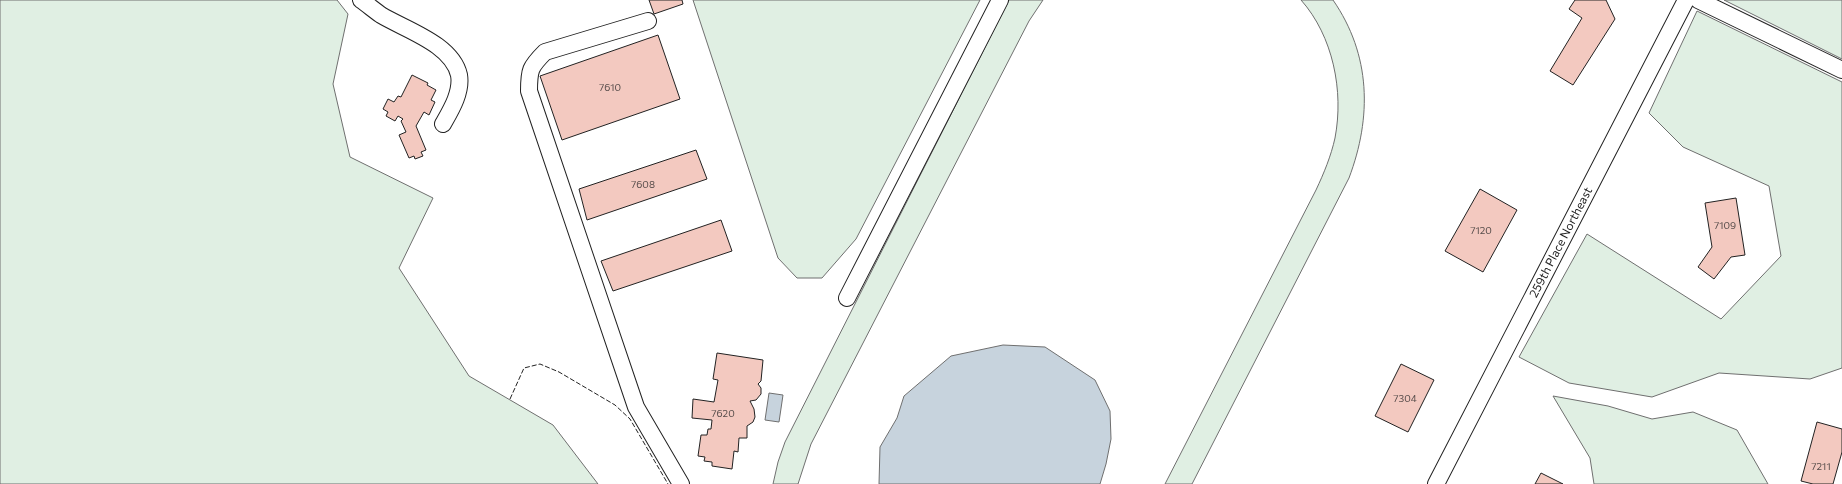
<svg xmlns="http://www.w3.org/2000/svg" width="1842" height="484" viewBox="0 0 1842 484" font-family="Commissioner,sans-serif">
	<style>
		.green { fill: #e0efe3; stroke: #6f6f6f }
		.water { fill: #c7d3dd; stroke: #6f6f6f }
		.building { fill: #f3c9c0; stroke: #222 }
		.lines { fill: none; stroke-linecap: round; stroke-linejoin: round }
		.minor-casing { stroke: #222; stroke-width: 18 }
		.minor { stroke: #fff; stroke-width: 16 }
		.fence { stroke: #222; stroke-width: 1; stroke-dasharray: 5 2; stroke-linecap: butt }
		.labels { text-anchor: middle; stroke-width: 3; stroke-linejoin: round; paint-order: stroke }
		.number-label { font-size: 10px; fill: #564c4a }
		.street-label { font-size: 12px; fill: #222; stroke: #fff }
	</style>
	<rect width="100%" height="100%" fill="#fff"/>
	<path class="green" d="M 0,0 L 337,0 L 348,14 L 333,84 L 350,157 L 433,198 L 399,268 L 469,376 L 553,425 L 598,484 L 0,484 Z
		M 693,0 L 980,0 L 856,239 L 822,278 L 797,278 L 778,258 Z
		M 1009,0 L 1043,0 L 1029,21 L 811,444 L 798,484 L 773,484 L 778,462 L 785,442 Z
		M 1301,0 L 1333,0 C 1371,55 1372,117 1349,178 L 1192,484 L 1165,484 L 1316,190 C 1324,173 1331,156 1335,138 C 1344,91 1333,36 1301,0 Z
		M 1724,0 L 1842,0 L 1842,59 Z
		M 1697,11 L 1842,82 L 1842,368 L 1810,379 L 1719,373 L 1652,397 L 1569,383 L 1519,357 L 1587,234 L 1721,319 L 1781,256 L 1769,186 L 1683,147 L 1649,113 Z
		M 1553,396 L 1608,406 L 1652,419 L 1693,412 L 1737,430 L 1768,484 L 1594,484 L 1590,458 Z"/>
	<path class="water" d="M 1003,345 L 1045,347 L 1095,380 L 1110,411 L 1111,439 L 1106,464 L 1100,484 L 879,484 L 880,447 L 897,418 L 904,396 L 951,356 Z
		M 769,393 L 783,395 L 779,422 L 765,420 Z"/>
	<path class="building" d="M 649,0 L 682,0 L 683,4 L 654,14 Z
		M 1575,0 L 1606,0 L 1615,19 L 1573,85 L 1550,71 L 1582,18 L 1569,9 Z
		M 658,35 L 680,99 L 562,140 L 540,76 Z
		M 412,75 L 428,83 L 427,85 L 436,90 L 431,100 L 435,102 L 429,115 L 424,112 L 416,126 L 426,150 L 421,152 L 423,156 L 415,159 L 414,156 L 409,158 L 399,135 L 406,132 L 401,121 L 403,119 L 398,116 L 395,121 L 386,116 L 388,112 L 383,109 L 388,99 L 394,102 L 398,96 L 401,97 Z
		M 696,150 L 707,179 L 587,220 L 579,189 Z
		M 1480,189 L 1517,210 L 1483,272 L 1445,251 Z
		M 1736,198 L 1745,255 L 1731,257 L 1714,279 L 1698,267 L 1712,247 L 1705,203 Z
		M 721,220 L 732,251 L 613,291 L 601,261 Z
		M 717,353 L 763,360 L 761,381 L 758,384 L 761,388 L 761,394 L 756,400 L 750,401 L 754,409 L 755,417 L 753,422 L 747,426 L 747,438 L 739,438 L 738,452 L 734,451 L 732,469 L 712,466 L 712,462 L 704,461 L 705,457 L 698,456 L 701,435 L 707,435 L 708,429 L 711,429 L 712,420 L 692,418 L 693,399 L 714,402 L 718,380 L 713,379 Z
		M 1401,364 L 1434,380 L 1408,432 L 1375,416 Z
		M 1817,422 L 1842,429 L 1842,452 L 1833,484 L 1813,484 L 1801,481 Z
		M 1541,473 L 1563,484 L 1535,484 Z"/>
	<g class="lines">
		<defs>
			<g id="minor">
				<path d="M 361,0 C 368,5 374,10 381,15 C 406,30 452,44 459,75 C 462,92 451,110 443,124"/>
				<path d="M 1698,0 L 1842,70"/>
				<path d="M 648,21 L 545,52 C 530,67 529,70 529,91 L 636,407 L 681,484"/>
				<path d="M 847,298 L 1000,0"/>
				<path id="s1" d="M 1436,484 L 1686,0"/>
			</g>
		</defs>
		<use href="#minor" class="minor-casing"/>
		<use href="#minor" class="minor"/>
		<path class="fence" d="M 510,399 L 524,368 L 540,364 L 559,372 L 615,405 L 630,419 L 668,484"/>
	</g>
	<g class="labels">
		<g class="number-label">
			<text x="610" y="91">7610</text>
			<text x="643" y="188">7608</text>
			<text x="1725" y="229">7109</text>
			<text x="1481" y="234">7120</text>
			<text x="1405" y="402">7304</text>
			<text x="723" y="417">7620</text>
			<text x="1821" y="470">7211</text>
		</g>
		<g class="street-label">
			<text dy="4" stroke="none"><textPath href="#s1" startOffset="272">259th Place Northeast</textPath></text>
		</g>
	</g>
</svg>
